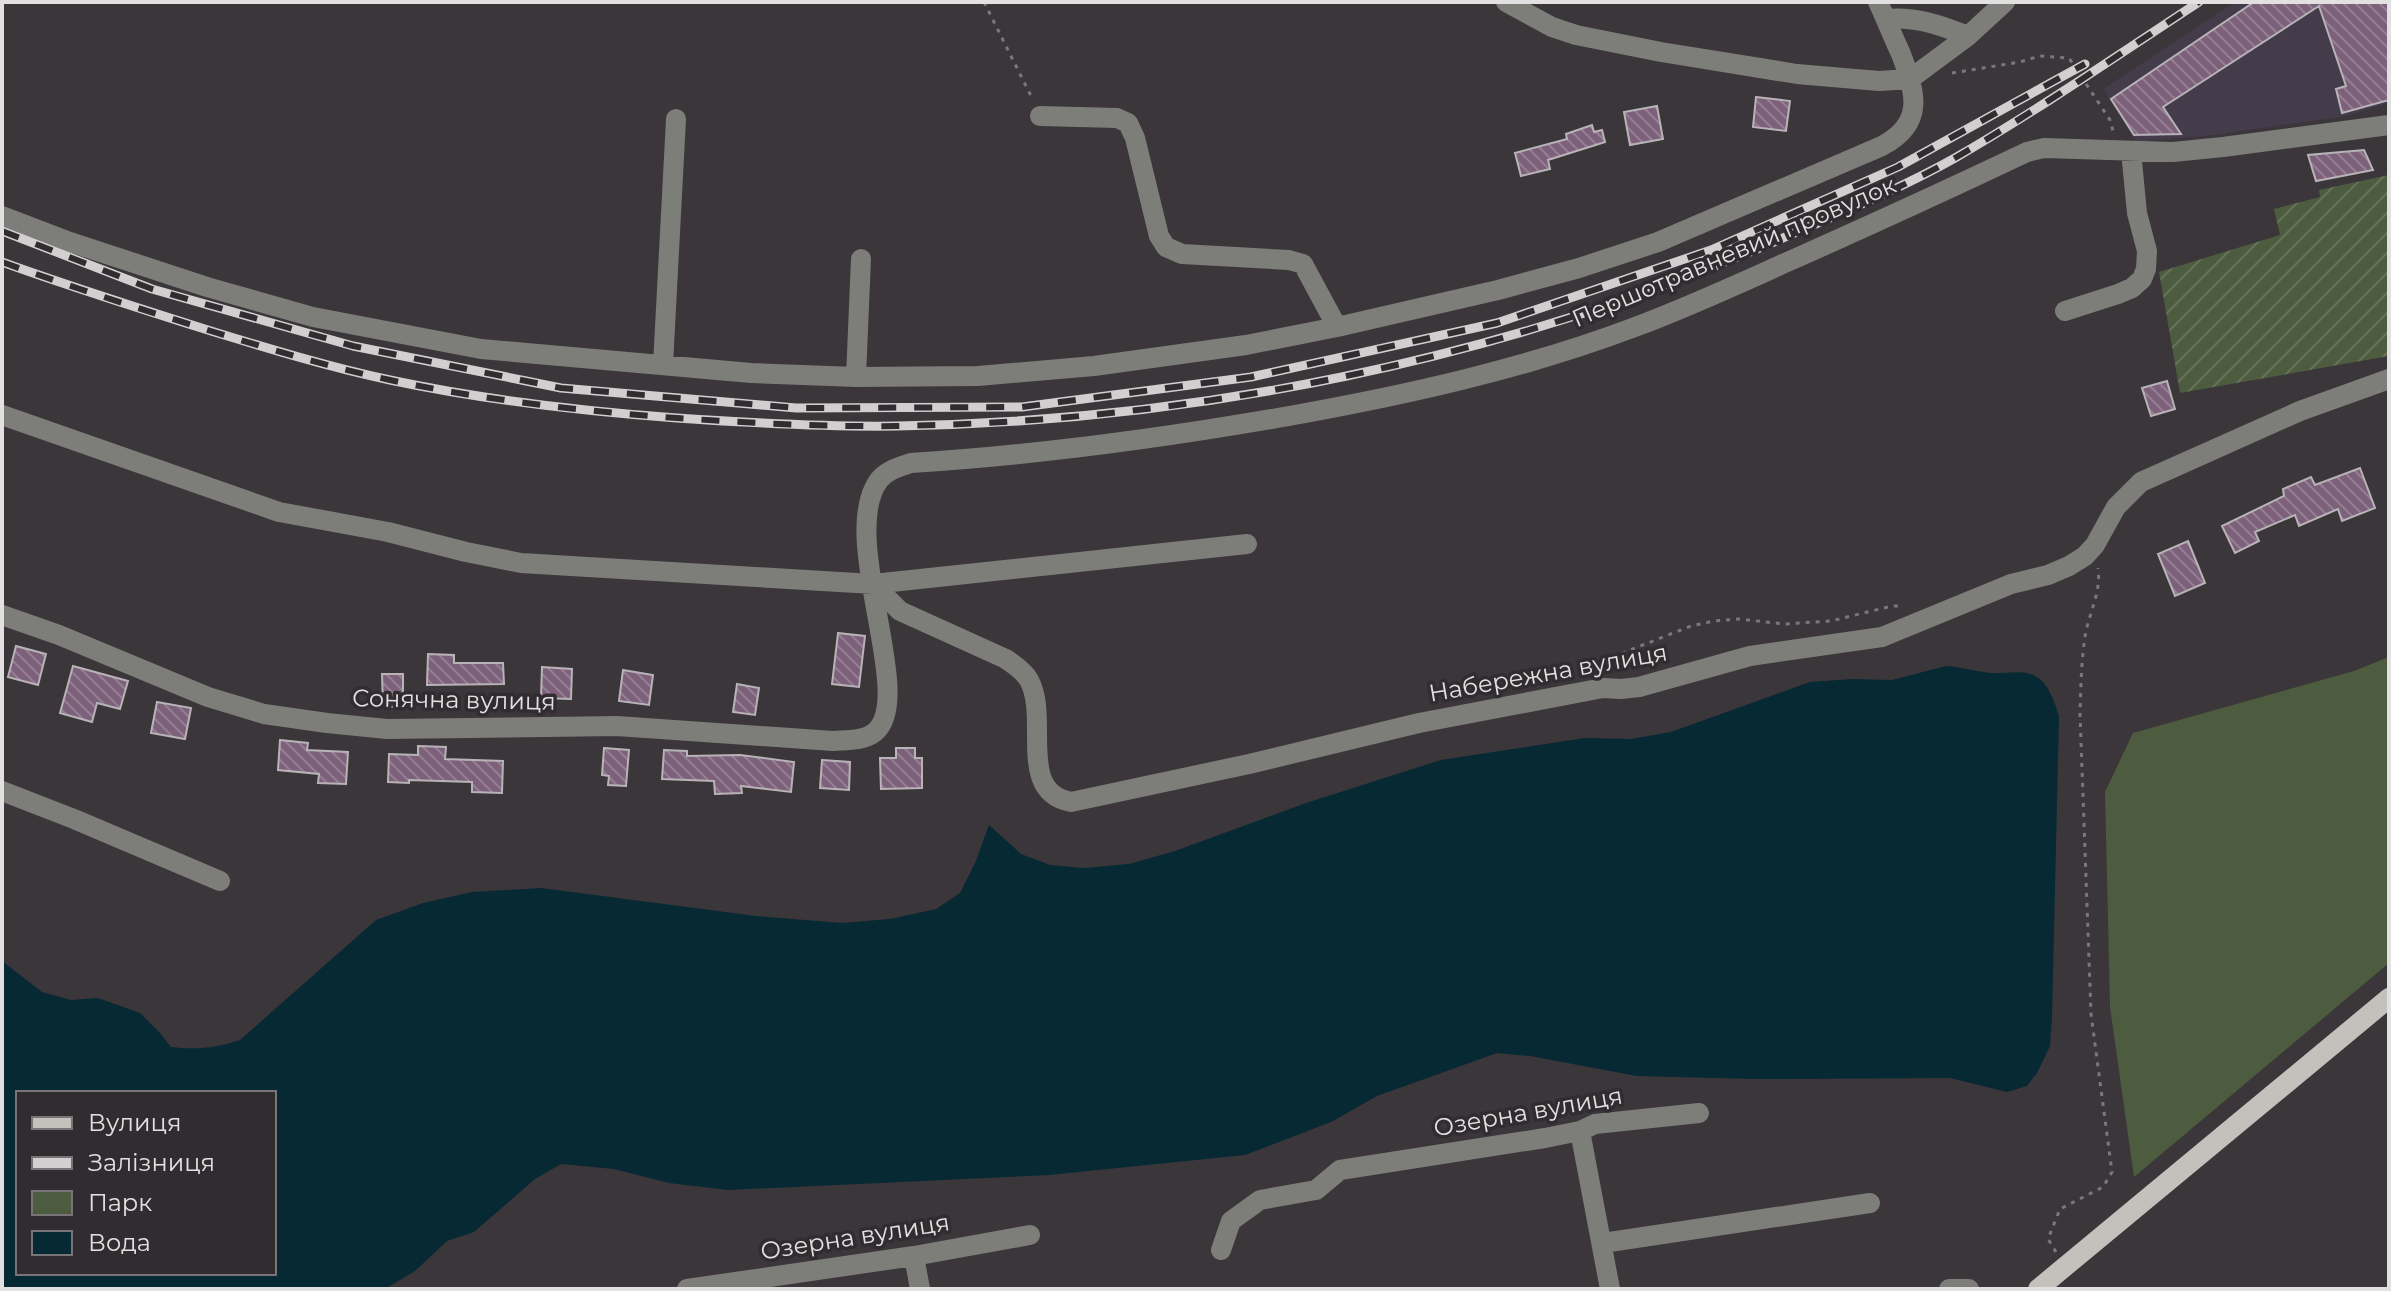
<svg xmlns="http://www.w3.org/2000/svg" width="2391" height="1291" viewBox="0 0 2391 1291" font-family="Montserrat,sans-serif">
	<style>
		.industrial { fill: #443b4b }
		.green { fill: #4d5b3e }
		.garden { fill: url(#garden-furrows) }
		.water { fill: #062933; fill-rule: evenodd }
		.building { fill: url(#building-back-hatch); stroke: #b8b3b7; stroke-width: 2 }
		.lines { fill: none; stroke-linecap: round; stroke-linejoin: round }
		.path { stroke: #7b787b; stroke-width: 3; stroke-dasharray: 4 6; stroke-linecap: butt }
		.minor { stroke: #7d7d7a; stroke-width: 20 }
		.major { stroke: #c2c1bc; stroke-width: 20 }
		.rail-casing { stroke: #d2cfd1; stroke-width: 9 }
		.rail { stroke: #302c30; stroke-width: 6; stroke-dasharray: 18; stroke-linecap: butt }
		.labels { text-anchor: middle; stroke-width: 7; stroke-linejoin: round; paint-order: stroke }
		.street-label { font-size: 24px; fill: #e3e0e2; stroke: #302c30 }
	</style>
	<defs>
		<pattern id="garden-furrows" width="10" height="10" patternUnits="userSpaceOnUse" patternTransform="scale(2)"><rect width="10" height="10" fill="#4d5b3e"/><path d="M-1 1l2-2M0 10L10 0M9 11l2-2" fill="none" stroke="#66725a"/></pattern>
		<pattern id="building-back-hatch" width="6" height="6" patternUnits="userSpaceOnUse" patternTransform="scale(2)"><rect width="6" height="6" fill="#7d617b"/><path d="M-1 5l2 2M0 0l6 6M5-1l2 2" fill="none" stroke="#957f94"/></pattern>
	</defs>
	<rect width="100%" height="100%" fill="#3a363a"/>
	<path class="industrial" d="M 2235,2 L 2389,2 L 2389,103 L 2346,116 L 2214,135 L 2136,142 L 2103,89 Z"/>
	<path class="green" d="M 2389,657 L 2389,963 L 2134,1177 L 2110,1007 L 2105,792 L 2133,733 L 2354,671 Z"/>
	<path class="garden" d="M 2389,175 L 2389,356 L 2180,393 L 2159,272 L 2280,235 L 2274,209 L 2320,197 L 2319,190 Z"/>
	<path class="water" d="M 1946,666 C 1961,667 1975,671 1990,673 C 2002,674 2015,671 2027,673 C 2047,677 2054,700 2059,716 L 2052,1017 L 2050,1046 L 2037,1073 L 2027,1086 L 2007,1092 L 1950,1078 L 1756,1079 L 1637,1076 L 1530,1056 L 1497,1053 L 1377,1096 L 1331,1122 L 1245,1155 L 1049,1175 L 728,1190 L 669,1183 L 614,1169 L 561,1164 L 535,1179 L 474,1232 L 447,1241 L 415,1271 L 385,1289 L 2,1289 L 2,961 L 42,992 L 71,1000 L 98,998 L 140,1013 L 159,1032 L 171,1047 C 196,1050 216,1048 240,1040 L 376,920 L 423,903 L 472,892 L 541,888 L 756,916 L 842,923 L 890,919 L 936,909 L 960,893 L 975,863 L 989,825 L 1021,854 L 1050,865 L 1084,868 L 1129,864 L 1175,851 L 1306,803 L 1441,760 L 1585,738 L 1631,739 L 1671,732 L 1810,682 L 1853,679 L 1892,680 ZM 18,1093 L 274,1093 L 274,1273 L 18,1273 Z"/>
	<path class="building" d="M 2254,2 L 2389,2 L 2389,100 L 2342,113 L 2336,89 L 2346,86 L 2319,6 L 2163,107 L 2181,134 L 2134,135 L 2111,99 Z
		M 1756,97 L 1790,101 L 1786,131 L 1753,127 Z
		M 1657,106 L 1663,139 L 1630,145 L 1624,112 Z
		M 1592,125 L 1594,132 L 1602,130 L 1605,142 L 1548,160 L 1550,169 L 1521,176 L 1515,153 L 1567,139 L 1566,134 Z
		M 2364,150 L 2373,170 L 2316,181 L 2308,155 Z
		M 2167,381 L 2175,409 L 2151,416 L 2142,388 Z
		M 2360,468 L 2375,508 L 2342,521 L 2338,509 L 2299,526 L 2295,515 L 2255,532 L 2259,541 L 2235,553 L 2222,526 L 2284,496 L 2283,489 L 2311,477 L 2315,485 Z
		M 2188,541 L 2205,583 L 2175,596 L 2158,554 Z
		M 838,633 L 865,636 L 859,687 L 832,684 Z
		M 16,646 L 46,654 L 38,685 L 8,677 Z
		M 428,654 L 454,655 L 454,663 L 503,663 L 504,684 L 427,685 Z
		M 73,666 L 128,681 L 120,709 L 97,703 L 92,722 L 60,713 Z
		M 542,667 L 572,669 L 571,699 L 541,698 Z
		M 623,670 L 653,675 L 649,705 L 619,701 Z
		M 382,674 L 403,674 L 403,707 L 383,707 Z
		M 737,684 L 759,688 L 755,715 L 733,712 Z
		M 157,702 L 191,708 L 185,739 L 151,733 Z
		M 280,740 L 308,743 L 307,750 L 348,752 L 346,784 L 318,783 L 319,774 L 278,770 Z
		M 418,746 L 446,747 L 445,759 L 503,761 L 502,793 L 472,792 L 472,782 L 409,780 L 409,783 L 388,782 L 389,754 L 418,755 Z
		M 604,748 L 629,750 L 626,786 L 608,785 L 609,776 L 602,775 Z
		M 896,748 L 915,748 L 915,758 L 922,758 L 922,788 L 881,789 L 880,758 L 896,758 Z
		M 664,750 L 687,751 L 687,756 L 740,755 L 794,762 L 791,792 L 741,786 L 742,793 L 715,794 L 714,781 L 662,779 Z
		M 822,760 L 850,762 L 849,790 L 820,788 Z"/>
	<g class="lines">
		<path class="path" d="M 984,2 L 1032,98
			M 1952,73 L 2020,62 L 2040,56 L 2069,58 L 2110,120 L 2113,131
			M 1610,669 L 1620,654 L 1691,626 L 1714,621 L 1739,619 L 1784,624 L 1831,621 L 1892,606 L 1902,606
			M 2056,1252 L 2048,1239 L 2060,1209 L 2103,1187 L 2112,1172 L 2091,1014 L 2080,714 C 2081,687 2081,658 2086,631 C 2091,609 2101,591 2098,568"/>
		<path class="minor" d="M 1506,2 L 1552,27 L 1576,35 L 1661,52 L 1797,74 L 1879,81 L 1910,79 L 1968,36 L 2005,2
			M 1886,19 C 1915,16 1940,25 1968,36
			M 1040,116 L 1117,118 L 1128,123 L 1135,138 L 1159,236 L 1166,247 L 1182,254 L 1289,260 L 1303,264 L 1337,327
			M 2,216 L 70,242 L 207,287 L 313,317 L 481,349 L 751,373 L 856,377 L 978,376 L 1094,366 L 1246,345 L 1337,327 L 1498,290 L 1579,268 L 1658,242 L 1882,146 C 1925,123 1916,94 1901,54 C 1893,37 1886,19 1878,2
			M 2065,311 L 2118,294 L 2132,288 L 2142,279 L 2146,269 L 2147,251 L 2137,213 L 2131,151
			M 663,365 L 676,119
			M 856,377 L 861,259
			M 2,415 L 279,512 L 388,532 L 466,552 L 521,563 L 873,584 L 1247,544
			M 873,584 L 900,611 L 1006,659 C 1014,665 1024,671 1029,680 C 1050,718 1016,792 1071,802 L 1249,764 L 1419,723 L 1603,688 L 1621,689 L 1639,687 L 1750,656 L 1882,637 L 2011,584 L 2048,575 L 2069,566 L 2085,556 L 2095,545 L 2116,507 L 2141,482 L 2300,411 L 2389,379
			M 2,615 L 59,635 L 208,697 L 264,714 L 327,723 L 387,729 L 617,726 L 833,741 C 847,740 864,741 875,732 C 917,697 837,536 879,480 C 887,470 899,467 911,463 C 1038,455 1164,438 1289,416 C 1406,395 1524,369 1635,327 C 1686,308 1736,285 1785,263 C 1866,227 1947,190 2027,152 L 2044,148 L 2173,152 L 2223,147 L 2389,125
			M 2,791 L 74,819 L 220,881
			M 1580,1131 L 1610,1289
			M 1603,1243 L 1870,1203
			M 1221,1250 L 1231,1221 L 1260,1200 L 1316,1190 L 1340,1170 L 1545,1138 L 1580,1131 L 1595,1124 L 1699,1113
			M 914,1256 L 920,1289
			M 687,1289 L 914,1256 L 1030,1235
			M 1949,1289 L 1969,1289"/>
		<path class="major" d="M 2038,1289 L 2389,998"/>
		<defs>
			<path id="rail" d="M 2,231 L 152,289 L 353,346 L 561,388 L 796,408 L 1022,407 L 1251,377 L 1497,323 L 1711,250 L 1898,167 L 2085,64
				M 2,262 C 71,287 141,309 211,331 C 270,349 329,367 390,380 C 484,400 581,411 677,418 C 750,423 824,427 897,426 C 1198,421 1499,360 1776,241 C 1836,215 1898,190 1955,158 C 2038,110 2118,55 2199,2"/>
		</defs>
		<use href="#rail" class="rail-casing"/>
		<use href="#rail" class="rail"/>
	</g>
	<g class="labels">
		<g class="street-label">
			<text transform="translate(1734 252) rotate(-23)" y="8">Першотравневий провулок</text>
			<text transform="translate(1548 673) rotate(-10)" y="8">Набережна вулиця</text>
			<text transform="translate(454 700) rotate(1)" y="8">Сонячна вулиця</text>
			<text transform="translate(1528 1112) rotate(-10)" y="8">Озерна вулиця</text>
			<text transform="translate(855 1237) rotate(-9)" y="8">Озерна вулиця</text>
		</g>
	</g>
	<rect width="2391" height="1291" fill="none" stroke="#e3e0e2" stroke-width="8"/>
	<rect x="16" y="1091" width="260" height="184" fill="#302c30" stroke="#787477" stroke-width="2"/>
	<rect x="32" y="1117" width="40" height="12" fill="#c2c1bc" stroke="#787477" stroke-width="2"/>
	<text x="88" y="1131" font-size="24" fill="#e3e0e2">Вулиця</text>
	<rect x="32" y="1157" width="40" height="12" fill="#d2cfd1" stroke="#787477" stroke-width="2"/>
	<text x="88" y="1171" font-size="24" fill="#e3e0e2">Залізниця</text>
	<rect x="32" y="1191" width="40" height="24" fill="#4d5b3e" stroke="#787477" stroke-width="2"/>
	<text x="88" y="1211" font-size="24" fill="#e3e0e2">Парк</text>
	<rect x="32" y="1231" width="40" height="24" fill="#062933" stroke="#787477" stroke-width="2"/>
	<text x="88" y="1251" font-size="24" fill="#e3e0e2">Вода</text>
</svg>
